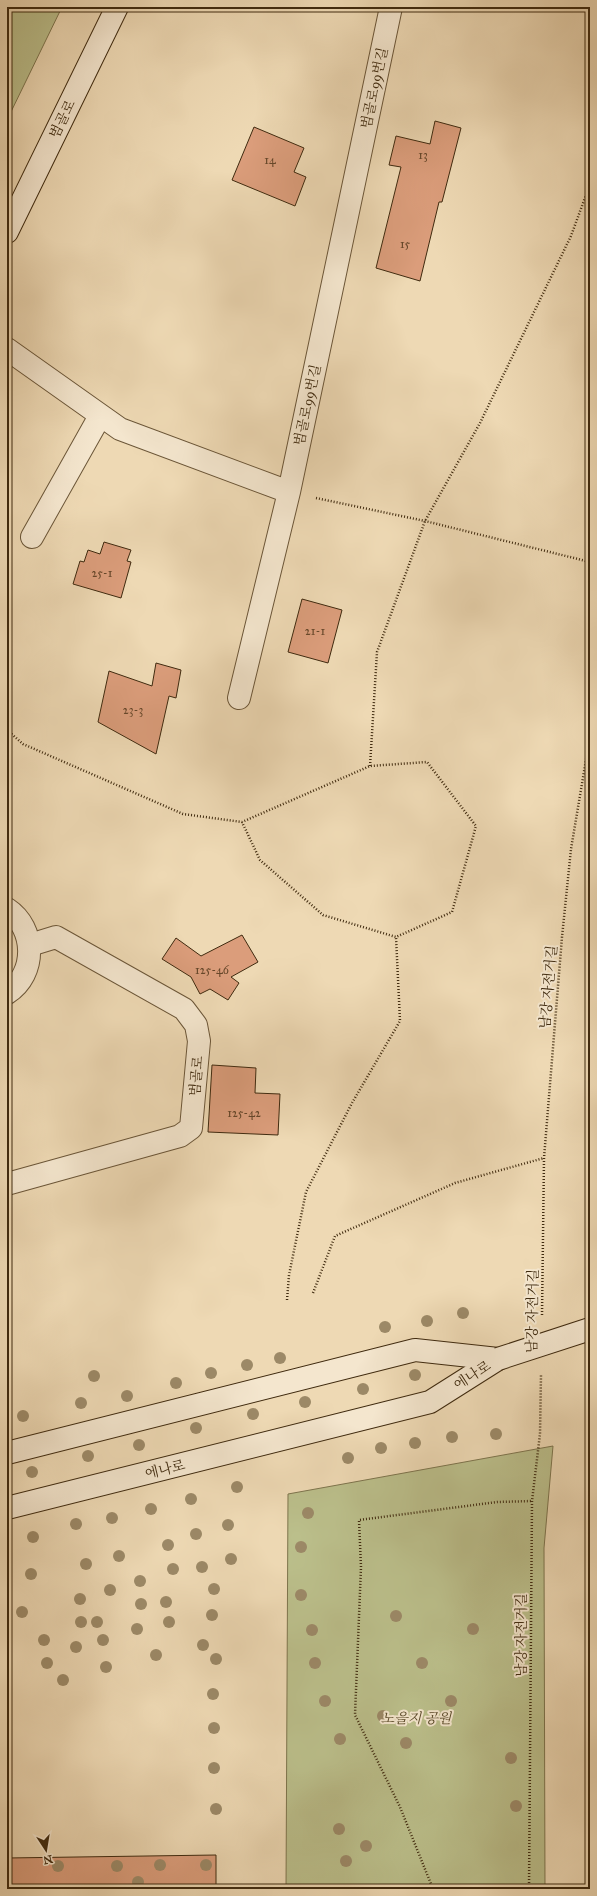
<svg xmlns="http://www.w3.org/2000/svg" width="597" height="1896" viewBox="0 0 597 1896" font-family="'IM FELL Great Primer','Noto Serif KR',serif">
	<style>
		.green { fill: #bbbf8b; stroke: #7d744d }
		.building { fill: #db9d7b; stroke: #3f2a0f }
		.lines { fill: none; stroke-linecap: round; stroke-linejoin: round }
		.street-casing { stroke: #6b5638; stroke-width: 24 }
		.secondary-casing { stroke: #3f2a0f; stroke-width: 24 }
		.path { stroke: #3f2a0f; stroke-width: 2.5; stroke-dasharray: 1 2; stroke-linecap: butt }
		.street { stroke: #f4e6ce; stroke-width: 22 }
		.secondary { stroke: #f4e6ce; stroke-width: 22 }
		.secondary-bridge-casing { stroke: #3f2a0f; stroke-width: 24; stroke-linecap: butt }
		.secondary-bridge { stroke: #f4e6ce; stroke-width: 22 }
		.tree { fill: #9c8967 }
		.labels { text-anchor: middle; stroke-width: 4; stroke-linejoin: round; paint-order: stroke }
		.number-label { font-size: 12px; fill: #66472a }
		.street-label { font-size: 14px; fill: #3f2a0f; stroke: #f4e6ce }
		.park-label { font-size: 14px; font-style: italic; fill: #584828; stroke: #f4e6ce }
	</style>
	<rect width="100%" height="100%" fill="#eed9b4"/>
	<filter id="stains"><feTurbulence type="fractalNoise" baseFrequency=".005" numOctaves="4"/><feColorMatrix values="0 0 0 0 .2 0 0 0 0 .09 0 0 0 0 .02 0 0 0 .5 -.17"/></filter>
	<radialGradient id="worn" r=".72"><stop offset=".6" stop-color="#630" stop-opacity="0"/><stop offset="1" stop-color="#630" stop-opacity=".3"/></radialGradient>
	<path class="green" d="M 7,7 L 62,7 L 7,120 Z
		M 553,1446 L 544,1548 L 545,1889 L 286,1889 L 288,1494 Z"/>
	<path class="building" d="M 435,121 L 461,128 L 442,202 L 439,202 L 420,281 L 376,268 L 401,167 L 389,165 L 396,136 L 430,144 Z
		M 254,127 L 304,148 L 294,172 L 306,177 L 295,206 L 232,180 Z
		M 104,542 L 131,550 L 127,561 L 131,562 L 121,598 L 73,584 L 80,561 L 84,562 L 88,550 L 100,554 Z
		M 302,599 L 342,610 L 328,663 L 288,652 Z
		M 156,663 L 181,670 L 176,698 L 169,696 L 156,754 L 98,722 L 109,671 L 152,686 Z
		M 242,935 L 258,962 L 231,977 L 239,983 L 228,1000 L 210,989 L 200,994 L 191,977 L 162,959 L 176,938 L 201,956 Z
		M 212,1065 L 256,1068 L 255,1093 L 280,1094 L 278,1135 L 208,1132 Z
		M 216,1855 L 216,1889 L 7,1889 L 7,1858 Z"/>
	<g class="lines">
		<defs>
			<path id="street" d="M 7,349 L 120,429 L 289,492 L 391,7
				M 32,537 L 100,416
				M 239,698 L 289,492
				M 7,909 C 36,928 37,974 7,993
				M 7,1184 L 180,1136 L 191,1128 L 199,1041 L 196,1025 L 184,1009 L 56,937 L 30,945"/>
			<path id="secondary" d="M 7,232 L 117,7
				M 7,1453 L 415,1350 L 498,1359
				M 7,1508 L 430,1402 L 498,1359"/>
		</defs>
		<use href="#street" class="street-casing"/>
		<use href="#secondary" class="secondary-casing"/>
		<path class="path" d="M 316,498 L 425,521 L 590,562
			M 7,730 L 23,744 L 183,814 L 242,822 L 370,766 L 427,762 L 476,826 L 452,912 L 396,937 L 323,915 L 260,860 L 242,822
			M 370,766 L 377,652 L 425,521 L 480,423 L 571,236 L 590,184
			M 313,1293 L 335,1236 L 455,1183 L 544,1158
			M 287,1300 L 289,1275 L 306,1192 L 352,1103 L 400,1021 L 396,937
			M 542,1315 L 544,1158 L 562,937 L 571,849 L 590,736
			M 433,1889 L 400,1807 L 355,1715 L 361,1567 L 359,1520 L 497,1502 L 532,1501
			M 529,1889 L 532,1501 L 540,1434 L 541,1374"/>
		<use href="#street" class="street"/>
		<use href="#secondary" class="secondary"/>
		<defs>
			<path id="secondary-bridge" d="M 498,1359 L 590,1329"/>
		</defs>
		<use href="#secondary-bridge" class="secondary-bridge-casing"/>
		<use href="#secondary-bridge" class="secondary-bridge"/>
	</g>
	<g class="tree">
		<circle cx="463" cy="1313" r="6"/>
		<circle cx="427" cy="1321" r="6"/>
		<circle cx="385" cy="1327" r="6"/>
		<circle cx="280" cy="1358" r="6"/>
		<circle cx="247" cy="1365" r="6"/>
		<circle cx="211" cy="1373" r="6"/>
		<circle cx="415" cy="1375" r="6"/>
		<circle cx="94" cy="1376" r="6"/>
		<circle cx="176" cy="1383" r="6"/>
		<circle cx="363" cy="1389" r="6"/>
		<circle cx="127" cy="1396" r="6"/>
		<circle cx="305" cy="1402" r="6"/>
		<circle cx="81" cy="1403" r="6"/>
		<circle cx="253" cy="1414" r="6"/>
		<circle cx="23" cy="1416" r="6"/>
		<circle cx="196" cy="1428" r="6"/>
		<circle cx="496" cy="1434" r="6"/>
		<circle cx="452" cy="1437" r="6"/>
		<circle cx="415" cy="1443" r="6"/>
		<circle cx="139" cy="1445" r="6"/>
		<circle cx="381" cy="1448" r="6"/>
		<circle cx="88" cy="1456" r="6"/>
		<circle cx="348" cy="1458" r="6"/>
		<circle cx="32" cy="1472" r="6"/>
		<circle cx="237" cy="1487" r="6"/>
		<circle cx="191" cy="1499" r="6"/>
		<circle cx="151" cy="1509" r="6"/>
		<circle cx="308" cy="1513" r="6"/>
		<circle cx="112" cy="1518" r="6"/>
		<circle cx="76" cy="1524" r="6"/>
		<circle cx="228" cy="1525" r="6"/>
		<circle cx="196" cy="1534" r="6"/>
		<circle cx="33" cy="1537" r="6"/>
		<circle cx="168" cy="1545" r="6"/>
		<circle cx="301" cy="1547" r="6"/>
		<circle cx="119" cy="1556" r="6"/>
		<circle cx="231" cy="1559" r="6"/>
		<circle cx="86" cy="1564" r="6"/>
		<circle cx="202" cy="1567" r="6"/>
		<circle cx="173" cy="1569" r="6"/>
		<circle cx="31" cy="1574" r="6"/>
		<circle cx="140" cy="1581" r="6"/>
		<circle cx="214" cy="1589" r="6"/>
		<circle cx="110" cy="1590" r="6"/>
		<circle cx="301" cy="1595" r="6"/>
		<circle cx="80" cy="1599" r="6"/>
		<circle cx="166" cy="1602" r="6"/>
		<circle cx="141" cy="1604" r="6"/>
		<circle cx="22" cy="1612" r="6"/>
		<circle cx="212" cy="1615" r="6"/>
		<circle cx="396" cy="1616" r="6"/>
		<circle cx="81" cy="1622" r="6"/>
		<circle cx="97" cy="1622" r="6"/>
		<circle cx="169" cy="1622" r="6"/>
		<circle cx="137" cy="1629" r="6"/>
		<circle cx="473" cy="1629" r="6"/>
		<circle cx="312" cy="1630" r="6"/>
		<circle cx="44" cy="1640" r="6"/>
		<circle cx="103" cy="1640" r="6"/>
		<circle cx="203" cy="1645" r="6"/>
		<circle cx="76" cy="1647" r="6"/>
		<circle cx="156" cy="1655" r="6"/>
		<circle cx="216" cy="1659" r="6"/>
		<circle cx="47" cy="1663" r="6"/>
		<circle cx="315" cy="1663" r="6"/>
		<circle cx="422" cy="1663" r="6"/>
		<circle cx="106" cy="1667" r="6"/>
		<circle cx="63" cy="1680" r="6"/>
		<circle cx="213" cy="1694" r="6"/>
		<circle cx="325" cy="1701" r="6"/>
		<circle cx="451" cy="1701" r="6"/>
		<circle cx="383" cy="1716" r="6"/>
		<circle cx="214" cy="1728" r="6"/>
		<circle cx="340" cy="1739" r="6"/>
		<circle cx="406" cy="1743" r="6"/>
		<circle cx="511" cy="1758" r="6"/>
		<circle cx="214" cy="1768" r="6"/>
		<circle cx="516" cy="1806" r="6"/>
		<circle cx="216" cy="1809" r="6"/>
		<circle cx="339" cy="1829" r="6"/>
		<circle cx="366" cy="1846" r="6"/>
		<circle cx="346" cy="1861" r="6"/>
		<circle cx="160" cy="1865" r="6"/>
		<circle cx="206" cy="1865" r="6"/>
		<circle cx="58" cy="1866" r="6"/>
		<circle cx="117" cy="1866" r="6"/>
		<circle cx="138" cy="1882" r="6"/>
	</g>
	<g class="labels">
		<g class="number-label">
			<text x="423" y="159">13</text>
			<text x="270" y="164">14</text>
			<text x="405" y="248">15</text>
			<text x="102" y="577">25-1</text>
			<text x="315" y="635">21-1</text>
			<text x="133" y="714">23-3</text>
			<text x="212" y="974">125-46</text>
			<text x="244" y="1117">125-42</text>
		</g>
		<g class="street-label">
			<text transform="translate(374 88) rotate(-78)" y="5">범골로99번길</text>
			<text transform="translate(62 119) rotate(-64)" y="5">범골로</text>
			<text transform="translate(307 405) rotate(-78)" y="5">범골로99번길</text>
			<text transform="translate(548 987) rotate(-85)" y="5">남강 자전거길</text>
			<text transform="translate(196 1076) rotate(-85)" y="5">범골로</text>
			<text transform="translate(532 1311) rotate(-89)" y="5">남강 자전거길</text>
			<text transform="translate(472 1375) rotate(-33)" y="5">에나로</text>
			<text transform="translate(165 1469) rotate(-14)" y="5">에나로</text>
			<text transform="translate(521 1635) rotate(-90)" y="5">남강 자전거길</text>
		</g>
		<g class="park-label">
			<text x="416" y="1723">노을지 공원</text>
		</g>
	</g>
	<rect width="597" height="1896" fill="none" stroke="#eed9b4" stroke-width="24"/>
	<rect x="8" y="8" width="581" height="1880" fill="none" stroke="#3f2a0f" stroke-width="2"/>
	<rect x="12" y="12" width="573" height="1872" fill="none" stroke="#3f2a0f"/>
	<g transform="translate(46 1850) rotate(168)" stroke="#f4e6ce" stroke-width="3" paint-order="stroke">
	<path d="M0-3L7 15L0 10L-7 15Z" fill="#3f2a0f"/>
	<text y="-6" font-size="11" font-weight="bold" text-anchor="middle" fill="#3f2a0f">N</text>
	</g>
	<rect width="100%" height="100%" filter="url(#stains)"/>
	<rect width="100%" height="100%" fill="url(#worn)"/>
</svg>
